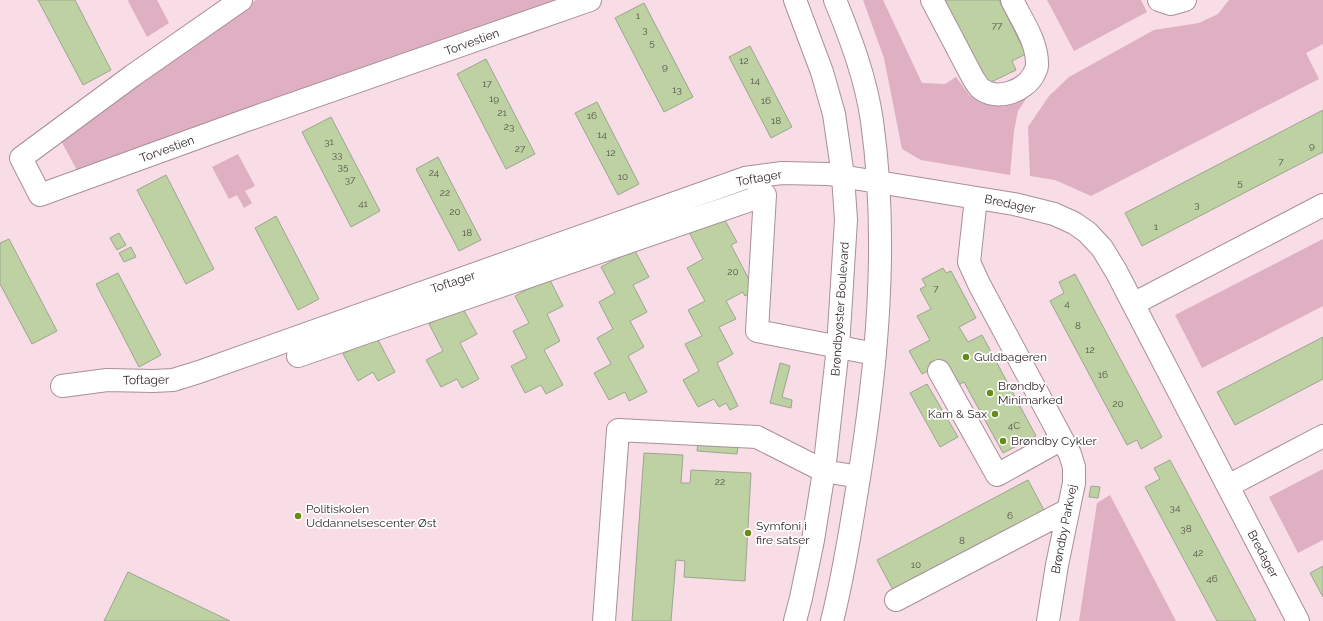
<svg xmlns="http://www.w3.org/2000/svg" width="1323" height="621" viewBox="0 0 1323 621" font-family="Raleway,sans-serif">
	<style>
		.green { fill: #dfafc2 }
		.building { fill: #bdd1a3; stroke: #9ca68f }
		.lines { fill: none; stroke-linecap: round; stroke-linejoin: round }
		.minor-casing { stroke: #a98f99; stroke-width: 24 }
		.minor { stroke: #fff; stroke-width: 22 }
		.poi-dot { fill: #678b14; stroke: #fff; stroke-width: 1.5 }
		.labels { text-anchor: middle; stroke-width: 3.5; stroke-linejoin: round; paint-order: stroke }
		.number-label { font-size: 10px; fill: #56534a }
		.street-label { font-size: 12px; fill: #34292d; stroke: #fff }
		.poi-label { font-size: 12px; fill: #34292d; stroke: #fff; text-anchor: start }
	</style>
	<rect width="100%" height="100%" fill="#f8dce6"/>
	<path class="green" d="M 129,0 L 157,0 L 169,23 L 147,37 L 128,1 Z
		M 256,0 L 565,0 L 79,174 L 60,139 Z
		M 863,0 L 883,0 L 922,83 L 945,84 L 956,77 L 970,96 L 985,103 L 998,105 L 1011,103 L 1030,93 L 1018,111 L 1014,131 L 1010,175 L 921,160 L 902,149 L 884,58 Z
		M 1047,0 L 1141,0 L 1147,12 L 1074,51 Z
		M 1229,0 L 1323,0 L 1323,44 L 1306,53 L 1319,79 L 1091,196 L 1055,180 L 1030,176 L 1028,127 L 1049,96 L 1069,77 L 1154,30 L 1199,23 L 1218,14 Z
		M 238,154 L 255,186 L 245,191 L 252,203 L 244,208 L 237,195 L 229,199 L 212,167 Z
		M 1323,239 L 1323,306 L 1202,368 L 1175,315 Z
		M 1323,469 L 1323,540 L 1298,553 L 1269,497 Z
		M 1110,495 L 1176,621 L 1079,621 L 1097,503 Z"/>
	<path class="building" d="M 38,0 L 75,0 L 111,70 L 83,85 Z
		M 941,0 L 999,0 L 1026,54 L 1012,61 L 1016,70 L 985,85 Z
		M 644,3 L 693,97 L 664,112 L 615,18 Z
		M 750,46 L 792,127 L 771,138 L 729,57 Z
		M 486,59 L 535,154 L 506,169 L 457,74 Z
		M 597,102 L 639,184 L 618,195 L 575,113 Z
		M 1323,110 L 1323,152 L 1142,246 L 1125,213 Z
		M 331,117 L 380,211 L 351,227 L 302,132 Z
		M 438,157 L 481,240 L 459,251 L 416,169 Z
		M 166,175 L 214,269 L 186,284 L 137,190 Z
		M 722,215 L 737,242 L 731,245 L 755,291 L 745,296 L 743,292 L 726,301 L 736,319 L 719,327 L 733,354 L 717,363 L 738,406 L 730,410 L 726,403 L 719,407 L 714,399 L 698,407 L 683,380 L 699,371 L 685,344 L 702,336 L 688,310 L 705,301 L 687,268 L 703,259 L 689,232 Z
		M 276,216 L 319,299 L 298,310 L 255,228 Z
		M 119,233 L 126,245 L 117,250 L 110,238 Z
		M 9,239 L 57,331 L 32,344 L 0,284 L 0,243 Z
		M 131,247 L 136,257 L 124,262 L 119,253 Z
		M 634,249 L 649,277 L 633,285 L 647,312 L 630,321 L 644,347 L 628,356 L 647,392 L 629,401 L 625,392 L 609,400 L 594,373 L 611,364 L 597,338 L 613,329 L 599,302 L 615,293 L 601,267 Z
		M 943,268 L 946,273 L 951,271 L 976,318 L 959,327 L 968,342 L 982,335 L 1036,436 L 1003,453 L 964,382 L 955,387 L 943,363 L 922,374 L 909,351 L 930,340 L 917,316 L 931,309 L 920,289 L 926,286 L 922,279 Z
		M 118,273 L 161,355 L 139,367 L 96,284 Z
		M 1075,274 L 1162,437 L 1141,449 L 1137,440 L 1127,445 L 1050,301 L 1064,293 L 1059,282 Z
		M 549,278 L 563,306 L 547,314 L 560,341 L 544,350 L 563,385 L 546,394 L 541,385 L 525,393 L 511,366 L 527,358 L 513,331 L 529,323 L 515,296 Z
		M 462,307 L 477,334 L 460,343 L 479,379 L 462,388 L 457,379 L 441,387 L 426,360 L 443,351 L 429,324 Z
		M 376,336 L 395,372 L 378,381 L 373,372 L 358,381 L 343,354 Z
		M 1323,337 L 1323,379 L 1235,425 L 1217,392 Z
		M 780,363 L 790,366 L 782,397 L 792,400 L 791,408 L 770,403 Z
		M 927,384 L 958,437 L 940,447 L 910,393 Z
		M 698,443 L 738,446 L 737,454 L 697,451 Z
		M 644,453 L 683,455 L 681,483 L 690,483 L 691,470 L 751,473 L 745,581 L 684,577 L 685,561 L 676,560 L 671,621 L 632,621 Z
		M 1170,460 L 1256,621 L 1217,621 L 1145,487 L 1160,479 L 1154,468 Z
		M 1028,480 L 1044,510 L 893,590 L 877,560 Z
		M 1091,486 L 1100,487 L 1098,498 L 1089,497 Z
		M 1323,566 L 1323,597 L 1310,573 Z
		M 128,572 L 230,621 L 104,621 Z"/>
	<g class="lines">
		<defs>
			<path id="minor" d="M 241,0 L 132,76 L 21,158 L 40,195 L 244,121 L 590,0
				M 932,0 L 973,78 C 975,81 978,86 980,88 C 997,102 1025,91 1034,74 C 1035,71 1037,69 1037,66 C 1038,42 1022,21 1012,0
				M 1159,0 L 1171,4 L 1185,0
				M 976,198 L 969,262 L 979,284 L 1070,454 L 1074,467 L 1074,483 L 1057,565 L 1048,621
				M 1133,304 L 1323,205
				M 298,356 L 765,195 L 757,331 L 875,354
				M 939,371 L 997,475 L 1062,439
				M 62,386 L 107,380 L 153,381 L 173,380 L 199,372 L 745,178 L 782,173 L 828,174 L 1014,204 L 1054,214 L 1074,223 L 1087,232 L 1102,248 L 1116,271 L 1298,621
				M 1228,486 L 1323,436
				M 896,600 L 1068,510
				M 604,621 L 618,430 L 757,437 L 824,471 L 859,477
				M 795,621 L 801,598 L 813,540 L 824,471 L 838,347 L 846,220 L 843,176 L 834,114 L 822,72 L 795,0
				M 832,621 C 843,578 850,534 857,490 C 877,369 889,243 872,121 C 866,79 851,39 835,0"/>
		</defs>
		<use href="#minor" class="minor-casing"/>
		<use href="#minor" class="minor"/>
	</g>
	<g class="poi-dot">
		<circle cx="966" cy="357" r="4"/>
		<circle cx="990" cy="393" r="4"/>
		<circle cx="995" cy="414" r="4"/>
		<circle cx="1003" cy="441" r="4"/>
		<circle cx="298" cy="516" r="4"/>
		<circle cx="748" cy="533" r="4"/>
	</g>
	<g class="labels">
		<g class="number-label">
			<text x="638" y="19">1</text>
			<text x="997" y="29">77</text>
			<text x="645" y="33">3</text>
			<text x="652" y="46">5</text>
			<text x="744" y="64">12</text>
			<text x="665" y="70">9</text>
			<text x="755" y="84">14</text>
			<text x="487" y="87">17</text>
			<text x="677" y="93">13</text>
			<text x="494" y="102">19</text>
			<text x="766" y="104">16</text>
			<text x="502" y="116">21</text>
			<text x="592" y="119">16</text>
			<text x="776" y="124">18</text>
			<text x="509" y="130">23</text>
			<text x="602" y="138">14</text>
			<text x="329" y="145">31</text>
			<text x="1312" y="149">9</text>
			<text x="520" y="152">27</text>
			<text x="611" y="156">12</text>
			<text x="337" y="158">33</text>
			<text x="1281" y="165">7</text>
			<text x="343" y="170">35</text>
			<text x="434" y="176">24</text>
			<text x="623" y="180">10</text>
			<text x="350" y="183">37</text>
			<text x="1240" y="186">5</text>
			<text x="445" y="196">22</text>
			<text x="363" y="207">41</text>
			<text x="1197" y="208">3</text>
			<text x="455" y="215">20</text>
			<text x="1156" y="230">1</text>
			<text x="467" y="236">18</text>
			<text x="733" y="275">20</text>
			<text x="936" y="292">7</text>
			<text x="1067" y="307">4</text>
			<text x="1078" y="329">8</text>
			<text x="1090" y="353">12</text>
			<text x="1103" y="378">16</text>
			<text x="1118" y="407">20</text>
			<text x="1014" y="429">4C</text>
			<text x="720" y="485">22</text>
			<text x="1175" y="511">34</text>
			<text x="1010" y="519">6</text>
			<text x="1186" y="532">38</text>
			<text x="962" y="544">8</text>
			<text x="1198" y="556">42</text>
			<text x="916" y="568">10</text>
			<text x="1212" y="582">46</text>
		</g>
		<g class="street-label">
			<text transform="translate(472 42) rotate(-20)" y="4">Torvestien</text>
			<text transform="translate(167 149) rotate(-20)" y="4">Torvestien</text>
			<text transform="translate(759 178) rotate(-10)" y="4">Toftager</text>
			<text transform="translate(1010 204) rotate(12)" y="4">Bredager</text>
			<text transform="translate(453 282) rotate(-19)" y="4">Toftager</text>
			<text transform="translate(840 309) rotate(-86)" y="4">Brøndbyøster Boulevard</text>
			<text transform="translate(146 380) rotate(-1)" y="4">Toftager</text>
			<text transform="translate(1064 529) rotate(-79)" y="4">Brøndby Parkvej</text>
			<text transform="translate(1263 554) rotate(62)" y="4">Bredager</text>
		</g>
		<g class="poi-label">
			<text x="974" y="361">Guldbageren</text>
			<text x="998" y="390">Brøndby<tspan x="998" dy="14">Minimarked</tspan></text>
			<text x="987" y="418" text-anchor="end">Kam &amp; Sax</text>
			<text x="1011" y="445">Brøndby Cykler</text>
			<text x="306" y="513">Politiskolen<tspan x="306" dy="14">Uddannelsescenter Øst</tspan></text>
			<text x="756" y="530">Symfoni i<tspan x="756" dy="14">fire satser</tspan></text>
		</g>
	</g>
</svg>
